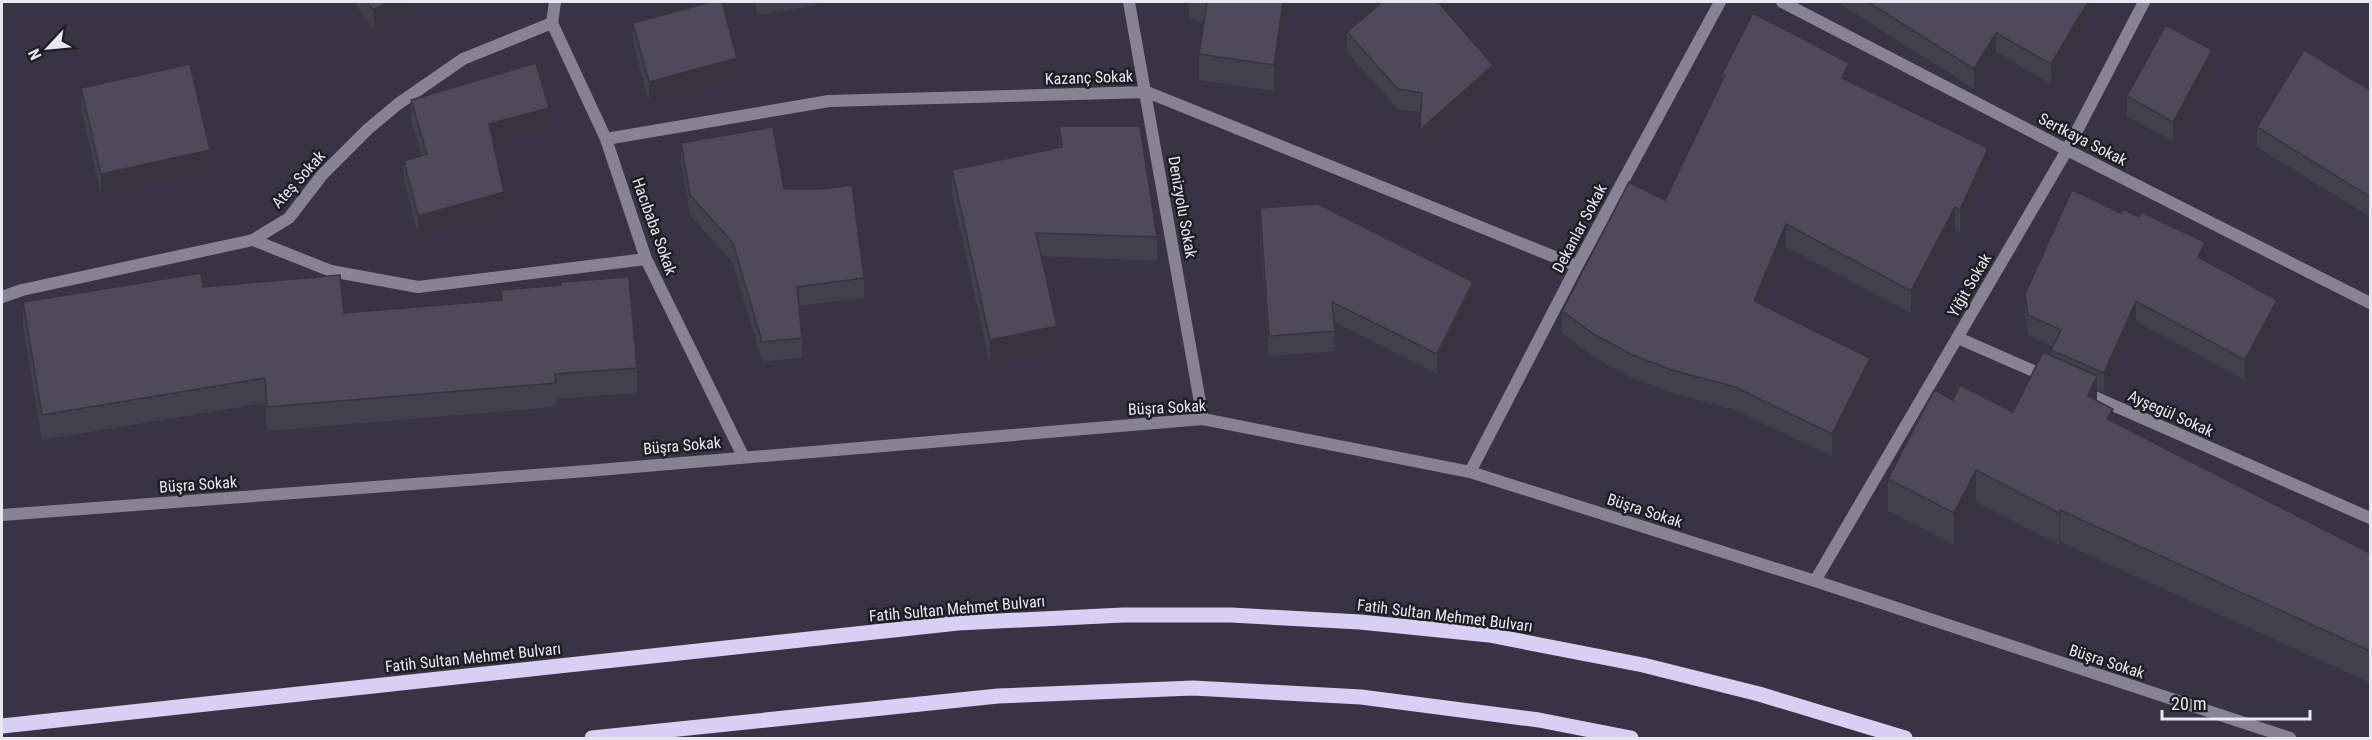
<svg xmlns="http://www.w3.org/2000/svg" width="2372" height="740" viewBox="0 0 2372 740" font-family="'Roboto Condensed',sans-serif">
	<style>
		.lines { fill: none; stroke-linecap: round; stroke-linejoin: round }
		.minor { stroke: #878395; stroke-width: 12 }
		.primary { stroke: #d8cff4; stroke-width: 15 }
		.wall { fill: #43404d }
		.shaded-wall { fill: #37343f }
		.building { fill: #4e4a5a; stroke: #37343f; stroke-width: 1.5 }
		.labels { text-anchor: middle; stroke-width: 5; stroke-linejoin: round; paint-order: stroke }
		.street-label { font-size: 16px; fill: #e8e6f0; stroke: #1f1d24 }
	</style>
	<rect width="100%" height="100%" fill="#383444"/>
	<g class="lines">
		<path class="minor" d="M 555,2 L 552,23 L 606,139 L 646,259 L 743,456
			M 1129,2 L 1203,419
			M 1782,2 L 2067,150 L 2370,303
			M 606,139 L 829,101 L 1147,92 L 1577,266
			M 253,240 L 331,271 L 418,287 L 646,259
			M 2,297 L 22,290 L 253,240 L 289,218 L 322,175 L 368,129 L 398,104 L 463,59 L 552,23
			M 1958,338 L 2047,377
			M 2083,392 L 2370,518
			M 1470,472 L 1577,266 L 1720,2
			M 2,515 L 587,471 L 1203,419 L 1470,472 L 1815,581 L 2290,738
			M 1815,581 L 2067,150 L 2144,2"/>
		<path class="primary" d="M 2,726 L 958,623 L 1123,615 L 1231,615 L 1360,622 L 1489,635 L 1643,665 L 1759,694 L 1905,738
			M 592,738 L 998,696 L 1193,688 L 1361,697 L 1539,720 L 1631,738"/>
	</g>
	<path class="wall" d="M 354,2 L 415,2 L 374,30 Z
		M 755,2 L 817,2 L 817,5 L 757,15 Z
		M 1189,2 L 1287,2 L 1274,91 L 1199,80 L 1199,54 L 1204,22 L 1189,19 Z
		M 1837,2 L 2096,2 L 2096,7 L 2051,84 L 1996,52 L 1974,89 Z
		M 633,23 L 737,78 L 649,101 L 633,43 Z
		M 1347,32 L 1493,85 L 1420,150 L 1421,112 L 1398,109 L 1347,52 Z
		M 2212,70 L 2173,141 L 2127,116 L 2127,96 Z
		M 1722,74 L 1849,82 L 1988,170 L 1960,232 L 1955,230 L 1911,313 L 1786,247 L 1762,305 L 1870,380 L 1832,456 L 1735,410 L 1672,393 L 1630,377 L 1594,357 L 1562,333 L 1562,311 L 1665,200 L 1722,81 Z
		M 81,88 L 210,170 L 101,194 L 81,108 Z
		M 2370,90 L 2370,217 L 2257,147 L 2257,127 Z
		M 411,100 L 549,128 L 493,143 L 504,212 L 418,235 L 404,180 L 404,161 L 422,156 L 411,120 Z
		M 1059,126 L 1157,237 L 1157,261 L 1041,256 L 1057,349 L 990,364 L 952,194 L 952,170 L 1059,147 Z
		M 681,143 L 784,189 L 864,278 L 864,298 L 799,306 L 802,338 L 802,357 L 762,362 L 733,263 L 690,215 L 681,163 Z
		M 1260,208 L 1473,302 L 1437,374 L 1334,322 L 1335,351 L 1269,356 L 1260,228 Z
		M 2205,261 L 2277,320 L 2245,380 L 2136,321 L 2104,393 L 2097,390 L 2097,400 L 2113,422 L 2370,553 L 2370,683 L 2060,542 L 2059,545 L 1976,502 L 1954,545 L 1888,511 L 1888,479 L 1953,400 L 2013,412 L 2051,356 L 2051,350 L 2053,346 L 2028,335 L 2025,313 L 2025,294 Z
		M 203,287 L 344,313 L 501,301 L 501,290 L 637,368 L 637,393 L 556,399 L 556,407 L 267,431 L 265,403 L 42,440 L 23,327 L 23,302 Z"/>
	<path class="shaded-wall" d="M 387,2 L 415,2 L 374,30 L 374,10 Z
		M 1283,2 L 1287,2 L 1274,91 L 1274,65 Z
		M 2088,2 L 2096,2 L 2096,7 L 2051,84 L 2051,64 Z
		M 1996,33 L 1996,52 L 1974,89 L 1974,69 Z
		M 2212,50 L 2212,70 L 2173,141 L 2173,122 Z
		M 737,58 L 737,78 L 649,101 L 649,82 Z
		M 1849,63 L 1849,86 L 1842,78 Z
		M 1493,65 L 1493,85 L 1420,150 L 1420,130 Z
		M 549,108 L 549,128 L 489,144 L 489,124 Z
		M 1988,148 L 1988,170 L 1960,232 L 1960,210 Z
		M 210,150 L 210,170 L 101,194 L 101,174 Z
		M 504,192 L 504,212 L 418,235 L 418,216 Z
		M 1955,207 L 1955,230 L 1911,313 L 1911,291 Z
		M 1786,224 L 1786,247 L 1754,324 L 1754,301 Z
		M 2205,242 L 2205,262 L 2198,257 Z
		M 1473,282 L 1473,302 L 1437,374 L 1437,354 Z
		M 2277,300 L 2277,320 L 2245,380 L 2245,360 Z
		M 2136,301 L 2136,321 L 2104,393 L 2104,373 Z
		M 1057,326 L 1057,349 L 990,364 L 990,340 Z
		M 1870,358 L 1870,380 L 1832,456 L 1832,434 Z
		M 2097,376 L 2097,408 L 2088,396 Z
		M 2113,409 L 2113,440 L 2107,419 Z
		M 1976,470 L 1976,502 L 1954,545 L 1954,513 Z
		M 2060,510 L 2060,542 L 2059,545 L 2059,513 Z"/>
	<path class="building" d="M 367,2 L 387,2 L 374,10 Z
		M 711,2 L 722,2 L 737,58 L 649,82 L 633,23 Z
		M 1207,2 L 1283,2 L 1274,65 L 1199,54 Z
		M 1382,2 L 1438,2 L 1493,65 L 1420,130 L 1422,93 L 1398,89 L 1347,32 Z
		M 1868,2 L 2088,2 L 2051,64 L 1996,33 L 1974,69 Z
		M 1753,13 L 1849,63 L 1842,78 L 1988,148 L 1960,210 L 1955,207 L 1911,291 L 1786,224 L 1754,301 L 1870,358 L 1832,434 L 1735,387 L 1672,370 L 1630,354 L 1594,334 L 1562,311 L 1629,182 L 1665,200 L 1725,75 L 1722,74 Z
		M 2166,25 L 2212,50 L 2173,122 L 2127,96 Z
		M 2304,50 L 2370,90 L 2370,197 L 2257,127 Z
		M 536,63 L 549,108 L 489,124 L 504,192 L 418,216 L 404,161 L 427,154 L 411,100 Z
		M 190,64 L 210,150 L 101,174 L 81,88 Z
		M 1059,126 L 1140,126 L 1157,237 L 1036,233 L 1057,326 L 990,340 L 952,170 L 1062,147 Z
		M 773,127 L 784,189 L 821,189 L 852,185 L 864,278 L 797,287 L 802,338 L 762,342 L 733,243 L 690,195 L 681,143 Z
		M 2072,190 L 2121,213 L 2123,209 L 2139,217 L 2141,212 L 2205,242 L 2198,257 L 2277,300 L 2245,360 L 2136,301 L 2104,373 L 2051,350 L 2061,330 L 2028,315 L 2025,294 Z
		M 1318,204 L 1473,282 L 1437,354 L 1332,302 L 1335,331 L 1269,336 L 1260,208 Z
		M 201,273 L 203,287 L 340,275 L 344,313 L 502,300 L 501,290 L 561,285 L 561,282 L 629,277 L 637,368 L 555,374 L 556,383 L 267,407 L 265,378 L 42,415 L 23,302 Z
		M 2043,352 L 2097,376 L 2088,396 L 2113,409 L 2107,419 L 2370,553 L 2370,651 L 2060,510 L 2059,513 L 1976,470 L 1954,513 L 1888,479 L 1934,390 L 1953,400 L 1960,385 L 2013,412 Z"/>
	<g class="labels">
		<g class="street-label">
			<text transform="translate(1089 77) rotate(-2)" y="6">Kazanç Sokak</text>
			<text transform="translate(2083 139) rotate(27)" y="6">Sertkaya Sokak</text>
			<text transform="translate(298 179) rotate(-48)" y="6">Ateş Sokak</text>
			<text transform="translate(1183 207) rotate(80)" y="6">Denizyolu Sokak</text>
			<text transform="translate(655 226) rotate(70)" y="6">Hacıbaba Sokak</text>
			<text transform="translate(1579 228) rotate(-62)" y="6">Dekanlar Sokak</text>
			<text transform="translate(1969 285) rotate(-60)" y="6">Yiğit Sokak</text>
			<text transform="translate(1167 407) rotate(-3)" y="6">Büşra Sokak</text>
			<text transform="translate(2171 413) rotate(24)" y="6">Ayşegül Sokak</text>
			<text transform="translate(682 445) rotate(-5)" y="6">Büşra Sokak</text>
			<text transform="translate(198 484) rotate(-4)" y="6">Büşra Sokak</text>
			<text transform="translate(1645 510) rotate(18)" y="6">Büşra Sokak</text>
			<text transform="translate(957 608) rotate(-5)" y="6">Fatih Sultan Mehmet Bulvarı</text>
			<text transform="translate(1445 615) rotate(7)" y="6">Fatih Sultan Mehmet Bulvarı</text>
			<text transform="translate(473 657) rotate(-6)" y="6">Fatih Sultan Mehmet Bulvarı</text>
			<text transform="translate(2107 661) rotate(18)" y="6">Büşra Sokak</text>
		</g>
	</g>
	<rect width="2372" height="740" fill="none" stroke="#e8e6f0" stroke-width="6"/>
	<g transform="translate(48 48) rotate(244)" stroke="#1f1d24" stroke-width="4.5" paint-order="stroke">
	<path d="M0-4.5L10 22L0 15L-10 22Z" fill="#e8e6f0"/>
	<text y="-9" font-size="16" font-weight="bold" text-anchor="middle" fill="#e8e6f0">N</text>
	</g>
	<path d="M2162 710v9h148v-9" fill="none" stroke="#e8e6f0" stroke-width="3"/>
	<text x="2171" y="710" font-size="18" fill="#e8e6f0" stroke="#1f1d24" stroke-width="4.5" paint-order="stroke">20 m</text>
</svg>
